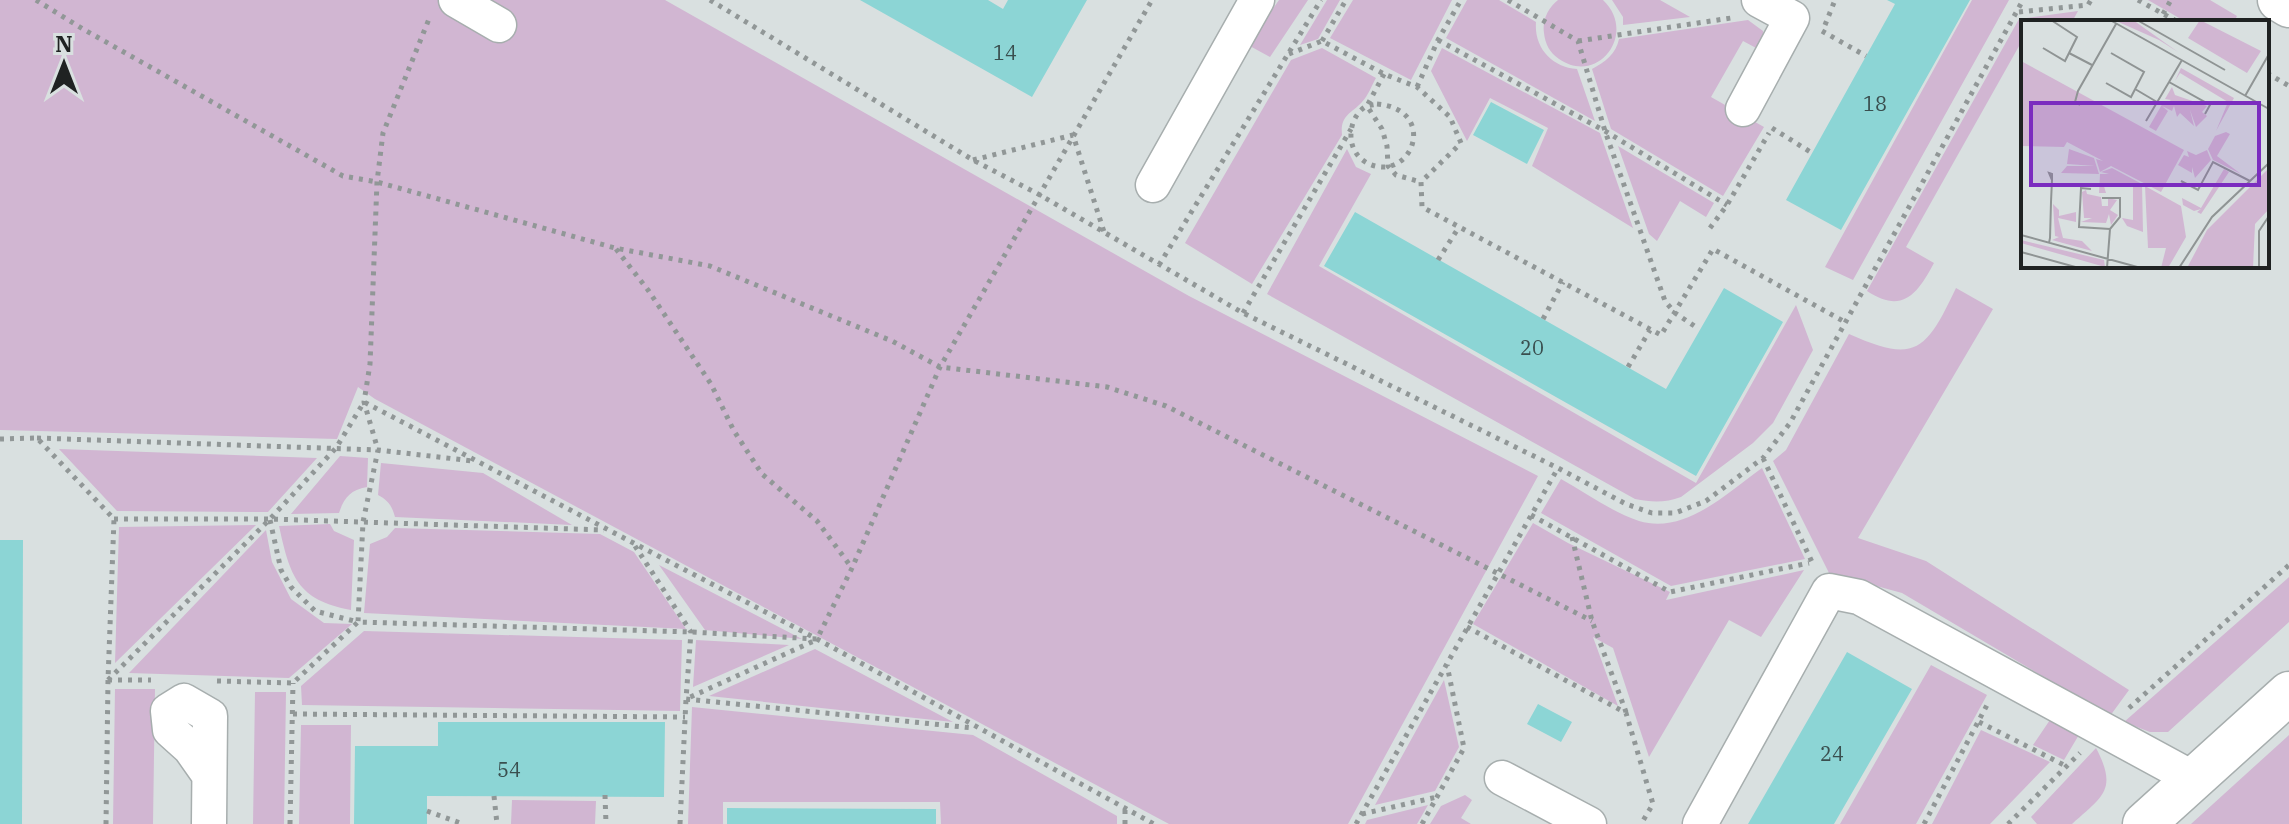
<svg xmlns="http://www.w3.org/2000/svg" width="2289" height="824" viewBox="0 0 2289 824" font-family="'IBM Plex Serif',serif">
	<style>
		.green { fill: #d1b6d2 }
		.building { fill: #8cd5d5 }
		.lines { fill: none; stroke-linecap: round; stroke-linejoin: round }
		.minor-casing { stroke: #a7aeae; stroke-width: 37 }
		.major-casing { stroke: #a7aeae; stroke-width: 45 }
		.path { stroke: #919797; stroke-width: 5; stroke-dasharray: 4 6; stroke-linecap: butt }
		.minor { stroke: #fff; stroke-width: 34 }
		.major { stroke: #fff; stroke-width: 42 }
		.labels { text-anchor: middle; stroke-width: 8; stroke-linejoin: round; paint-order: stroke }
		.number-label { font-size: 20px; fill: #3a4f4f }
		.inset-road { fill: none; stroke: #8f9494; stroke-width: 2 }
		.view { fill: #7b2cbf; fill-opacity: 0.15; stroke: #7b2cbf; stroke-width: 4 }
		.inset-edge { fill: none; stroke: #1f2222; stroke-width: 4 }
	</style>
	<rect width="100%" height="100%" fill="#d9e0e0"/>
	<path class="green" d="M 0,0 L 665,0 L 1189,296 L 1538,476 L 1348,824 L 1169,824 L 375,399 L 358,387 L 337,439 L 0,430 Z
		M 1279,0 L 1308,0 L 1270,57 L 1248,45 Z
		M 1327,0 L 1340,0 L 1318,39 L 1300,45 Z
		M 1353,0 L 1452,0 L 1411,80 L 1330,38 Z
		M 1467,0 L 1499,0 L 1536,22 C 1534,48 1552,67 1577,69 L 1595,121 L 1446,38 Z
		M 1558,0 L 1603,0 C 1638,33 1598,86 1559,59 C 1550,53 1545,44 1544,33 C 1542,20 1548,8 1558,0 Z
		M 1612,0 L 1660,0 L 1690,17 L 1623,25 L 1623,17 Z
		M 1972,0 L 2009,0 L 1853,280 L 1825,267 Z
		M 2148,0 L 2210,0 L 2237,16 L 2234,22 L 2186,22 Z
		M 2078,11 L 2072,22 L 2023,22 L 2023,39 L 1906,247 L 1934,263 C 1917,295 1902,314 1867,291 L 2019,19 Z
		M 1748,20 L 1763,31 L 1763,39 L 1758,49 L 1743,41 L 1711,97 L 1764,127 L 1723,196 L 1611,129 L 1592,69 C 1605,62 1616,54 1619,39 Z
		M 1322,48 L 1376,78 C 1372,85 1368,96 1362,102 C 1351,114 1340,115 1342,135 L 1252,284 L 1185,243 L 1291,60 Z
		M 1442,48 L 1600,133 L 1633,228 L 1532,166 L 1548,128 L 1490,98 L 1467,141 L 1431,71 Z
		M 1618,146 L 1714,203 L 1706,217 L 1680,201 L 1657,241 L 1649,234 Z
		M 1347,149 L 1356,167 L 1371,174 L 1319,266 L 1696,483 L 1796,305 L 1813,350 L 1773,423 L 1753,443 L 1681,497 C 1665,503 1651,502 1635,499 L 1267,294 Z
		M 1956,288 L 1993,309 L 1858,538 L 1926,561 L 2129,690 L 2110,716 L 1902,593 L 1829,573 L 1773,461 L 1786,450 L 1849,334 C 1916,364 1926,351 1956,288 Z
		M 59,449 L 317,458 L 268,512 L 117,511 Z
		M 340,456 L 368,458 L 367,487 C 350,490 344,498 339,513 L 291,514 Z
		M 381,463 L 483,473 L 572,525 L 395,517 C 392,506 388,500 378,495 Z
		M 1762,468 L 1805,559 L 1671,586 L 1541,513 L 1561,479 C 1586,493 1612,512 1639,521 C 1685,535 1727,493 1762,468 Z
		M 1533,523 L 1568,543 L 1670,592 L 1666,600 L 1804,570 L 1761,637 L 1729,620 L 1649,757 L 1613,648 L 1593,637 L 1618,706 L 1473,624 Z
		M 330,524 L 334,531 L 354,540 L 351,610 C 297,600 290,576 279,526 Z
		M 256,525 L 115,663 L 119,527 Z
		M 395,528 L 600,534 L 634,552 L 686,629 L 364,613 L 370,544 L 387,537 Z
		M 266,530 L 272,562 L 291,599 L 324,623 L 352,624 L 289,678 L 129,673 Z
		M 659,565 L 802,639 L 705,630 Z
		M 2289,577 L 2289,622 L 2168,732 L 2150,732 L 2124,722 Z
		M 364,631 L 682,640 L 680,711 L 302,705 L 301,686 Z
		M 696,640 L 789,645 L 693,687 Z
		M 815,649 L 953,722 L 709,696 Z
		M 1931,665 L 1987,695 L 1916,824 L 1840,824 Z
		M 1444,680 L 1459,747 L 1435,791 L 1375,805 Z
		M 115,689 L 155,689 L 153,824 L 113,824 Z
		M 255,692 L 286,692 L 284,824 L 253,824 Z
		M 692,707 L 973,735 L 1117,816 L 1117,824 L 941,824 L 940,802 L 723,802 L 723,824 L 688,824 Z
		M 2054,714 L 2080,733 L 2064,760 L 2033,745 Z
		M 301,725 L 351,725 L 350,824 L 299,824 Z
		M 1981,730 L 2050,762 L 1990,824 L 1932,824 Z
		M 2289,735 L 2289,824 L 2191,824 Z
		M 2096,748 C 2118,790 2103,796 2072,824 L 2037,824 L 2031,817 Z
		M 1465,795 L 1472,800 L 1461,818 L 1471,824 L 1430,824 L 1441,806 Z
		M 512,800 L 596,801 L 595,824 L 511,824 Z
		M 1428,805 L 1417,824 L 1365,824 L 1367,820 Z"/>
	<path class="building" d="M 860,0 L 988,0 L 1003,9 L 1008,0 L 1087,0 L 1032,97 Z
		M 1887,0 L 1970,0 L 1841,230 L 1786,200 L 1895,4 Z
		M 1491,102 L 1544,130 L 1527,164 L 1473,135 Z
		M 1355,212 L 1666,389 L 1724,288 L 1783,322 L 1696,476 L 1324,266 Z
		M 0,540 L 23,540 L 22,824 L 0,824 Z
		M 1847,652 L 1912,689 L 1834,824 L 1748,824 Z
		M 1538,704 L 1572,722 L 1561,742 L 1527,724 Z
		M 438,722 L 665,722 L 664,797 L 427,796 L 427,824 L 354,824 L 355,746 L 438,746 Z
		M 727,808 L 936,809 L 936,824 L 727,824 Z"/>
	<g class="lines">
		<defs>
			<path id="minor" d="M 456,0 L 499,25
				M 1743,109 L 1792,18 L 1759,0
				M 1153,185 L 1257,0
				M 1502,778 L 1589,824
				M 209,824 L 210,716 L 184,701 L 168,711 L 170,730 L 190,748 L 209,775
				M 1700,824 L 1829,591 L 1859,597 L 2194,779"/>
			<path id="major" d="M 2279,0 L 2289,6
				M 2144,824 L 2289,693"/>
		</defs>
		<use href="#minor" class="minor-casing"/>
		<use href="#major" class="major-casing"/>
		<path class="path" d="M 36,0 L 83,29 L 343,176 L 377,182 L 615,248 L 710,266 L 892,341 L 940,367 L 1107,387 L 1166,406 L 1592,621
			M 710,0 L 973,160 L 1040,195 L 1243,313 L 1558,468 L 1626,504 L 1652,513 L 1675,513 L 1706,501 L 1763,458 L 1790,423 L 2023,0
			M 1508,0 L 1578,41 L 1605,131 L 1665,301 L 1675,313 L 1699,329
			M 2138,0 L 2178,22
			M 2019,12 L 2088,5 L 2091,0
			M 2163,14 L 2171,0
			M 1825,25 L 1835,0
			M 1822,31 L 1866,56
			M 1438,40 L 1605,131 L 1727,205
			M 1322,41 L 1346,0
			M 1578,41 L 1731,18
			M 1289,54 L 1322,41 L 1384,74 L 1417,87 L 1450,117 L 1461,143 L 1421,182 L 1422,207 L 1661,335 L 1713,249 L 1845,322
			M 2267,73 L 2289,86
			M 1384,74 L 1367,106 L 1382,129 L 1387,146 L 1388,166 L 1396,175 L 1421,182
			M 1417,87 L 1438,40 L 1461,0
			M 1377,104 C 1436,109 1415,176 1375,166 C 1367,164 1359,159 1355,151 C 1347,138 1351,116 1365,107 C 1369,105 1373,105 1377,104 Z
			M 1772,128 L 1812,153
			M 973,160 L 1073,135 L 1104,232
			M 1710,228 L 1727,205 L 1769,133
			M 616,249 L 648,290 L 711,384 L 734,431 L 762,474 L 817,521 L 852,568
			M 1438,260 L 1459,227
			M 1159,265 L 1321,0
			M 1243,313 L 1351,129
			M 1543,319 L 1563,282
			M 1628,367 L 1650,330
			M 37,438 L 378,450 L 473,461
			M 0,439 L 37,438 L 114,519 L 108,680 L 106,824
			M 1763,458 L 1812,562
			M 1531,515 L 1670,592 L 1809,563
			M 114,519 L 270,519 L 604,530
			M 270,520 L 281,570 L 291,587 L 315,611 L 358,622 L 363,522 L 378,450 L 364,402 L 370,364 L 377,182 L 383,133 L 429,19
			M 1572,537 L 1592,621 L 1626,712
			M 635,546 L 691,632 L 686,699 L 973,728
			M 1467,627 L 1626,713 L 1653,804 L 1641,824
			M 108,680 L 151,680
			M 108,680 L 270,519 L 336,448 L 364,402 L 817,639 L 1154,824
			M 217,681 L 293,683 L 358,622 L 691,632 L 817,639 L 852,568 L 940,367 L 1152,0
			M 2129,708 L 2289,565
			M 293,714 L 685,717
			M 1979,722 L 2066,766
			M 605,795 L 606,824
			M 494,796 L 497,824
			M 427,811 L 463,824
			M 1362,814 L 1437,797
			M 290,824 L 293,683
			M 680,824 L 686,699 L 816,640
			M 1125,824 L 1125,809
			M 1356,824 L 1558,468
			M 1422,824 L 1464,748 L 1447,665
			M 1924,824 L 1987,705
			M 2008,824 L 2080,753"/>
		<use href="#minor" class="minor"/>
		<use href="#major" class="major"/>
	</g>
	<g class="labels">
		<g class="number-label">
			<text x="1005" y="60">14</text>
			<text x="1875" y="111">18</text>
			<text x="1532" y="355">20</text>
			<text x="1832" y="761">24</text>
			<text x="509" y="777">54</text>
		</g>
	</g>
	<g transform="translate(2021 20)">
		<rect width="248" height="248" fill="#d9e0e0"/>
		<path d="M 93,0 L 112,0 L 157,32 L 138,20 ZM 179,0 L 240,31 L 226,53 L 167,18 ZM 0,41 L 163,130 L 140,172 L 90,146 L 79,152 L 75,139 L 82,141 L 46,122 L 43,127 L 0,126 ZM 160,48 L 213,78 L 195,111 L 207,82 L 159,53 L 154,61 ZM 151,67 L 154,75 L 186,86 L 181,92 L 186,96 L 175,107 L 169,90 L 173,106 L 159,93 L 156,97 L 153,86 L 151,91 L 141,86 L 147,91 L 135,111 L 128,107 L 143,81 L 145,83 L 150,80 L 144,79 ZM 205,112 L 209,114 L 196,136 L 220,154 L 192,140 L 187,129 L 194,116 ZM 48,129 L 73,138 L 78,154 L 40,153 L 46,146 L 74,146 L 46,144 ZM 186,130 L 190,140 L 174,158 L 171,147 L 171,153 L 157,145 L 163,135 L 168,137 L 166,131 L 175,135 ZM 91,148 L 121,164 L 122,212 L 106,206 L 101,198 L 112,200 L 112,166 L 82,163 L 85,173 L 78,173 L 79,154 L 88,154 L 80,152 ZM 248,148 L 248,189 L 234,204 L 232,248 L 166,248 L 186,210 ZM 203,149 L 208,152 L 180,194 L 176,192 L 180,189 L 173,191 L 162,185 L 161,178 L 180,188 ZM 124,166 L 160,186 L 165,217 L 147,248 L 140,248 L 145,228 L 127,228 ZM 65,170 L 66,174 L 80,177 L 81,186 L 87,186 L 87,178 L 96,180 L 89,190 L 97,195 L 90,205 L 88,194 L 85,203 L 60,202 L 71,198 L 63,198 L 61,172 ZM 32,184 L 38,190 L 38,196 L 55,192 L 55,202 L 37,198 L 42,218 L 61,221 L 71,231 L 31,220 L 38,217 L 34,216 ZM 0,220 L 83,240 L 84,247 L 0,223 Z" fill="#d1b6d2"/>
		<path class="inset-road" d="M 89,0 L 248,89M 116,0 L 204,50M 22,28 L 44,41 L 56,17 L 30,0M 48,33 L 71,45M 148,62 L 161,40M 85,63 L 110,77 L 123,52 L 90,33M 114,69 L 136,82M 224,76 L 248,34M 59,85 L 54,82 L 57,71 L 95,4M 125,101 L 148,62 L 189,85 L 184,94M 160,161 L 177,170 L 192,142 L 229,161M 70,169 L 60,168 L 58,207 L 89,209M 81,178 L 99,178 L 99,197 L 89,209 L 86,248M 0,215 L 120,248M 28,223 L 29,218 L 30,182 L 31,160 L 31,154 L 28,153 L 31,160M 0,232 L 58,248M 158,248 L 191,197 L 248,143M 238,248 L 238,211 L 248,196"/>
		<path class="view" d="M 10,83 L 238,83 L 238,165 L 10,165 Z"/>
		<rect width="248" height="248" class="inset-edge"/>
	</g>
	<g transform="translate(64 64)" stroke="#d9e0e0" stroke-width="6" paint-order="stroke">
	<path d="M0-6L14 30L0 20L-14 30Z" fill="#1f2222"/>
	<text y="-12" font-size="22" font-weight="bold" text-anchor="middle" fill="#1f2222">N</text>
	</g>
</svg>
